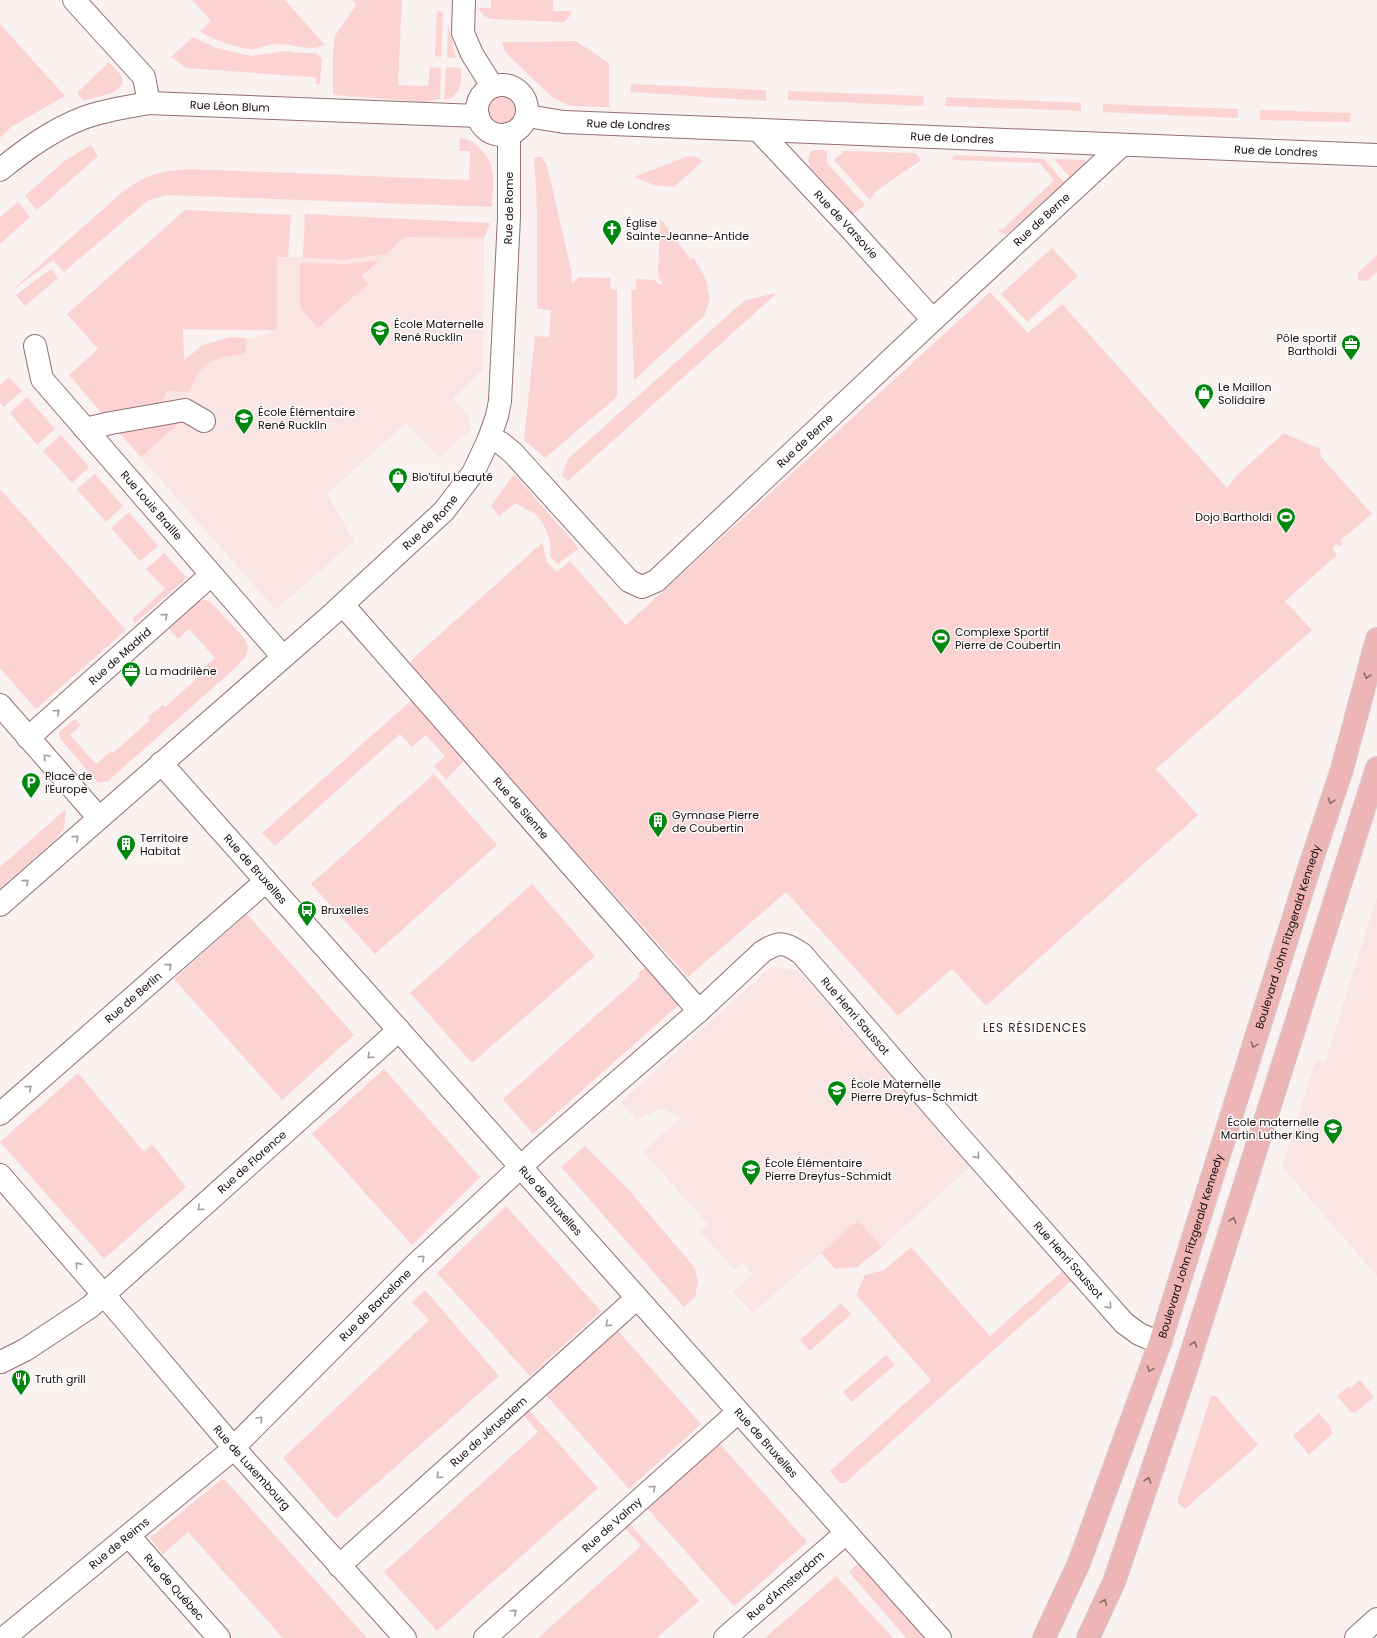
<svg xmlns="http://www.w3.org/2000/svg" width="1377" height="1638" viewBox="0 0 1377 1638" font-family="Poppins,sans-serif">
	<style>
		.built { fill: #fae5e5 }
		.green { fill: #fbd3d2 }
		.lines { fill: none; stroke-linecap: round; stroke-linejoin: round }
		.minor-casing { stroke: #94706f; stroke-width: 24 }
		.major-casing { stroke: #d1cece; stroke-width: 24 }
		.minor { stroke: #fff; stroke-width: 22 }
		.major { stroke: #edb5b6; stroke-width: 22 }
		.oneway { stroke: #a39d9d }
		.oneway2 { stroke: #8d6869 }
		.labels { text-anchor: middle; stroke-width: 3; stroke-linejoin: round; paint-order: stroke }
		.street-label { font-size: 11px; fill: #180b0b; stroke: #fff }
		.poi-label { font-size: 11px; fill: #180b0b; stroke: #fff; text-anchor: start }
		.neighbourhood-label { font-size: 12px; letter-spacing: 1px; fill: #3f2021; stroke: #fff }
	</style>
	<rect width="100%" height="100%" fill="#faf1f1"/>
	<path class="built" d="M 405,237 L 484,238 L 483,370 L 453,398 L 468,415 L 471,429 L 439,458 L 406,423 L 327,494 L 354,541 L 276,610 L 104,416 L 172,378 L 202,346 L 229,337 L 251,339 L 275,331 L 183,329 L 181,252 L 345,260 L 386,254 Z
		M 1377,897 L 1377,1276 L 1282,1167 L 1316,1060 L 1325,1062 Z
		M 771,967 L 797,970 L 971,1166 L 882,1247 L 858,1221 L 753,1313 L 733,1292 L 752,1274 L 742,1262 L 734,1270 L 700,1231 L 708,1224 L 643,1152 L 680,1118 L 662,1108 L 636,1120 L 621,1102 Z"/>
	<path class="green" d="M 192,0 L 285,0 L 325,45 C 309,52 294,44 277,44 C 268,44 260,48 252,49 C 239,49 210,39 200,31 L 211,21 Z
		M 353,0 L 402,0 L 398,85 L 428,86 L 430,67 L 441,68 L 440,99 L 425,102 L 333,95 L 333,50 L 335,36 L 356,5 Z
		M 491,0 L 553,0 L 553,11 L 571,11 L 571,15 L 564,22 L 491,19 L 484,16 L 478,8 L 491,8 Z
		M 437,11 L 443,12 L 441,57 L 435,56 Z
		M 0,24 L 65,96 L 11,127 L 0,138 Z
		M 448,24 L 456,58 L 447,57 Z
		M 193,37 L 216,48 L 251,56 L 287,51 L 298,53 L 315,53 L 322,58 L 320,84 L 316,85 L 316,78 L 310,77 L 186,68 L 171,57 Z
		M 576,41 L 609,63 L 609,107 L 570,106 L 553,98 L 505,52 L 502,42 Z
		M 109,62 L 121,75 L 123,83 C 112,98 100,94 84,101 L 77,93 Z
		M 446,67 L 461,68 C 462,82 461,97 444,100 Z
		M 631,84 L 766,90 L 766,101 L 630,92 Z
		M 788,91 L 924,96 L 923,106 L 788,100 Z
		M487 109a15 15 0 1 1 30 0a15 15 0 1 1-30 0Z
		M 946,97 L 1081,103 L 1081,111 L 945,106 Z
		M 1103,104 L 1238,109 L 1238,118 L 1103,112 Z
		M 1260,110 L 1351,113 L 1350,122 L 1260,120 Z
		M 460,138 C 474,139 489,155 492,169 C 495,181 492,195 492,207 L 166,195 L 147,201 L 64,272 L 53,260 L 10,292 L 121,193 C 145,175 159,171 189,169 L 469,180 L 470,151 L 459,151 Z
		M 91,145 L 98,156 L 37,210 L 25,196 L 64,161 Z
		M 818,150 L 824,150 L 827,153 L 827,163 L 865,205 L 853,214 L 811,168 C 807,160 807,157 812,151 Z
		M 844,151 L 915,153 L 921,160 L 875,192 L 870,200 L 834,160 Z
		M 955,155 L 1044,159 L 1064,182 L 1007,234 L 1002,234 L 997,229 L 1003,229 L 1054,180 L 1040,163 L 954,160 L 952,158 Z
		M 688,156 L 696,157 L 703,161 L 674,187 L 654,185 L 634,177 Z
		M 534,157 L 541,157 L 547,165 L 572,274 L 571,282 L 573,283 L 579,277 L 611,278 L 610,289 L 617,290 L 617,397 L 545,458 L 524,440 L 535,336 L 549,337 L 551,310 L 537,309 L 537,209 Z
		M 1054,159 L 1085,160 L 1086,162 L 1070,177 Z
		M 18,202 L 30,217 L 0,244 L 0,217 Z
		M 185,210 L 291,215 L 288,257 L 277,257 L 277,330 L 183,329 L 184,360 L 202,346 L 229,337 L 245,338 L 246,353 C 241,355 236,355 230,356 C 208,359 196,370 190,392 L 167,391 L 163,401 L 104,416 L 69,375 L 98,349 L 67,314 Z
		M 305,214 L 490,223 L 484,238 L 405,237 L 386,254 L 345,260 L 303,258 Z
		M 660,218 L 690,259 L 694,258 L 706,279 L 710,299 L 704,316 L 634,380 L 631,290 L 636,290 L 636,279 L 654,280 L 661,285 L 663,284 L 658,277 Z
		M 1052,248 L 1078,276 L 1027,322 L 1001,294 Z
		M 1377,255 L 1377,272 L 1367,281 L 1358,280 L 1358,273 Z
		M 380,260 L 361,276 L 368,284 L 318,328 L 300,308 L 300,263 L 347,264 Z
		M 51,269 L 58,278 L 25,306 L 16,295 Z
		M 990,292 L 1028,333 L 1062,304 L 1227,488 L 1236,476 L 1284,433 L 1320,449 L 1321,457 L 1372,514 L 1340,541 L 1343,544 L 1339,546 L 1336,544 L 1332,549 L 1337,555 L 1285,601 L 1312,630 L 1156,769 L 1198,815 L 986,1006 L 952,969 L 898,1016 L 786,892 L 688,977 L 525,795 L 410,663 L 417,655 L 542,543 L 547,562 L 557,572 L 570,561 L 626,625 Z
		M 777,293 L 568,481 L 562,475 L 568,459 L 745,300 Z
		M 9,377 L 22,391 L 4,407 L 0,403 L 0,385 Z
		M 27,397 L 55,429 L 37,445 L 10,413 Z
		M 185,418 L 141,457 L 116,429 Z
		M 61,435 L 89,467 L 72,483 L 43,451 Z
		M 95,474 L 123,506 L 106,522 L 77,489 Z
		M 514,474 L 579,548 L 558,564 L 550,556 C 553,543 545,522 535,514 C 529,510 521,507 515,503 L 499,516 L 491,506 Z
		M 0,489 L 126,630 L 36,709 L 0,668 Z
		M 129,512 L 158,546 L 140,561 L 111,528 Z
		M 164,553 L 187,578 L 135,623 L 132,619 L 165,589 L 146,569 Z
		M 206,600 L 211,602 L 244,638 L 248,647 L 246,656 L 234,669 L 108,781 L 98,783 L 61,740 L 59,732 L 75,719 L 81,725 L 70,735 L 96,764 L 111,751 L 113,753 L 150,720 L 148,717 L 163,705 L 165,707 L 202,674 L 200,671 L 215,658 L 189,629 L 178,639 L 169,629 L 198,601 Z
		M 414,698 L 464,754 L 464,761 L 446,780 L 434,766 L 445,756 L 426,735 L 412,747 L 400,734 L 275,846 L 262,833 Z
		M 434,774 L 497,845 L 375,954 L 311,884 Z
		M 66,809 L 64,828 L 56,839 L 0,888 L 0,867 Z
		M 532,884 L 595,956 L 472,1063 L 410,993 Z
		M 247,914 L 354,1035 L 282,1100 L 174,979 Z
		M 650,964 L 683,1001 L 533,1134 L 503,1099 L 640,976 L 638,973 Z
		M 384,1069 L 480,1177 L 412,1245 L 312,1134 Z
		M 78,1073 L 144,1152 L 152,1144 L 186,1187 L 104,1259 L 0,1142 Z
		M 585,1146 L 628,1189 L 695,1268 L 698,1282 L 695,1297 L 684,1307 L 561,1167 Z
		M 506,1206 L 601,1311 L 530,1376 L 437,1273 Z
		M 858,1220 L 882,1247 L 857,1267 L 835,1269 L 821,1253 Z
		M 911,1247 L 990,1336 L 1063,1271 L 1071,1281 L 845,1483 L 840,1483 L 830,1471 L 931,1380 L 856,1295 L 865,1275 L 884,1270 Z
		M 425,1290 L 499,1376 L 336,1519 L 283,1458 L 429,1320 L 412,1302 Z
		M 841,1303 L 851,1314 L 810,1351 L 800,1340 Z
		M 618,1331 L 701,1424 L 629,1489 L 546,1395 Z
		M 886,1355 L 895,1365 L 852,1402 L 843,1392 Z
		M 1360,1380 L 1374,1397 L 1356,1412 L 1352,1413 L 1337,1396 L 1349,1386 L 1351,1388 Z
		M 1211,1396 L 1216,1396 L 1258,1445 L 1185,1509 L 1177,1502 Z
		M 529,1410 L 598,1488 L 437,1631 L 384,1572 L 538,1432 L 524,1415 Z
		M 1319,1413 L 1331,1427 L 1332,1434 L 1309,1455 L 1293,1436 Z
		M 720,1444 L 807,1542 L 734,1606 L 647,1508 Z
		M 222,1479 L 226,1481 L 367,1638 L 283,1638 L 188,1532 L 163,1554 L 150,1538 Z
		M 630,1524 L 699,1601 L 657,1638 L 538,1638 L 641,1546 L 625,1528 Z
		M 859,1563 L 925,1638 L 906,1638 L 849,1572 Z
		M 836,1576 L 893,1638 L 765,1638 Z"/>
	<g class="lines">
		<defs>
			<g id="minor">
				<path d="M 74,0 L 144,77 L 149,103"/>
				<path d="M 464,0 L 463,33 L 472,54 L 492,86"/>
				<circle cx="502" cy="110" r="25"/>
				<path id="s1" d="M 527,116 L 564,122 L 1377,155"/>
				<path id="s2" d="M 758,130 L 848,226 L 933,320"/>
				<path id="s3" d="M 0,170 C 26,149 52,130 83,118 C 104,110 127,107 149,103 L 478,116"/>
				<path id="s4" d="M 35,346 L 42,379 L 283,657"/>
				<path d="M 85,429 L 111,423 L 185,410 L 204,421"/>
				<path id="s5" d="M 489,439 L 501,443 L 513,453 L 629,581 L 642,587 L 656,581 L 933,320 L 1122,145"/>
				<path id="s6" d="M 343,605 L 699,1011"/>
				<path d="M 0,705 L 99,818"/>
				<path id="s7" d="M 28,738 L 211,575"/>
				<path id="s8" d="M 161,763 L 940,1638"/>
				<path id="s9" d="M 0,905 L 328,618 L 444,511 L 473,473 L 489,439 L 497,416 L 500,401 L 509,217 L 509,134"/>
				<path id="s10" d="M 0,1114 L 266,881"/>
				<path id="s11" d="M 0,1175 L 123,1317 L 233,1447 L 405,1638"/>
				<path id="s12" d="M 1,1362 L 25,1350 L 90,1307 L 399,1030"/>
				<path id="s13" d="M 129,1536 L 219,1638"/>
				<path id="s14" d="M 339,1566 L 637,1298"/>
				<path id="s15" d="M 4,1638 L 226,1455 L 415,1265 L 540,1149 L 699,1011 L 762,952 C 779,941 785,942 802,954 L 951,1127 L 1124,1323 L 1139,1334 L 1160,1343"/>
				<path id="s16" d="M 485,1638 L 738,1412"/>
				<path id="s17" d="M 725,1638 L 846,1533"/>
				<path d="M 1356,1638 L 1377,1619"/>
			</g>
			<g id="major">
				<path id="s18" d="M 1044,1638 L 1079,1563 L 1160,1343 L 1307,875 L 1342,769 L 1377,639"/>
				<path d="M 1088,1638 L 1114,1582 L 1184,1376 L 1377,768"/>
			</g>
		</defs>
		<use href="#minor" class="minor-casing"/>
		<use href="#major" class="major-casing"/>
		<use href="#minor" class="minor"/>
		<use href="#major" class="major"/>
	</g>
	<defs><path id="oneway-chevron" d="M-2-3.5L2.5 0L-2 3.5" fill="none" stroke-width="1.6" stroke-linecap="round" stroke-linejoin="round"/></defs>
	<g class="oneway">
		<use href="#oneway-chevron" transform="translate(165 616) rotate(-42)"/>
		<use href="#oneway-chevron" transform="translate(57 712) rotate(-42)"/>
		<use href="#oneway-chevron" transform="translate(46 757) rotate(-133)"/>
		<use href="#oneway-chevron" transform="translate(76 838) rotate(-41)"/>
		<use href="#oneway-chevron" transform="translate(26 882) rotate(-41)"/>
		<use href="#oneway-chevron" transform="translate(169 966) rotate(-41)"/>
		<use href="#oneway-chevron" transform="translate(370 1056) rotate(138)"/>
		<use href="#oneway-chevron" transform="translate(29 1088) rotate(-41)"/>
		<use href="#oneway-chevron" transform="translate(977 1156) rotate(49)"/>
		<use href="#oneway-chevron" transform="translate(200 1208) rotate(138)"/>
		<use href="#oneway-chevron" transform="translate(422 1258) rotate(-43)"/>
		<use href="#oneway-chevron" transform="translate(78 1265) rotate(-131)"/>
		<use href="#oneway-chevron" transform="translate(1109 1306) rotate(48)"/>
		<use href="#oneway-chevron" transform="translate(608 1324) rotate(138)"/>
		<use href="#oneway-chevron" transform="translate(260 1419) rotate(-45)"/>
		<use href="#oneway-chevron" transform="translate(439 1476) rotate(138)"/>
		<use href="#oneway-chevron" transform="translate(653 1488) rotate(-42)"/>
		<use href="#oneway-chevron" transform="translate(514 1612) rotate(-42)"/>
	</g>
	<g class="oneway2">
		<use href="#oneway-chevron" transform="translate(1367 676) rotate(105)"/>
		<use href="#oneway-chevron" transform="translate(1331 801) rotate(108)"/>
		<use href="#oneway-chevron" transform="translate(1254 1045) rotate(107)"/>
		<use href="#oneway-chevron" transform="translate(1233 1220) rotate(-72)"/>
		<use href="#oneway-chevron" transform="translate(1194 1344) rotate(-72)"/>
		<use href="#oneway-chevron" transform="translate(1150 1369) rotate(110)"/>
		<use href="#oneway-chevron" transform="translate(1148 1480) rotate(-71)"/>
		<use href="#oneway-chevron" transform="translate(1104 1602) rotate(-66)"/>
	</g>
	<defs>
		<symbol id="church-pin" viewBox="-11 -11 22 30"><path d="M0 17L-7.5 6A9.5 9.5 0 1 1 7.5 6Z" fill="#01870d" stroke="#fff"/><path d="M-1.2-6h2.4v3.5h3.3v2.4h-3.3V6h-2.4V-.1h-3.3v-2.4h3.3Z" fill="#fff"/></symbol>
		<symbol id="school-pin" viewBox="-11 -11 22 30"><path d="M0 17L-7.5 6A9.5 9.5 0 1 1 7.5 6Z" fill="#01870d" stroke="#fff"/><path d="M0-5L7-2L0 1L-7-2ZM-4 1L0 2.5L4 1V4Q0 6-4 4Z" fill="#fff"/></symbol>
		<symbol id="office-pin" viewBox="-11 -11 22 30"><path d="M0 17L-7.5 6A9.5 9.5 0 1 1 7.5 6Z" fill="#01870d" stroke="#fff"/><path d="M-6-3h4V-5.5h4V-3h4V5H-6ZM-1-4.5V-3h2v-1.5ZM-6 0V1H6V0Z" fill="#fff"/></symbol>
		<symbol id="shop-pin" viewBox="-11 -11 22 30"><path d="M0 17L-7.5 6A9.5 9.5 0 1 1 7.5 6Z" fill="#01870d" stroke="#fff"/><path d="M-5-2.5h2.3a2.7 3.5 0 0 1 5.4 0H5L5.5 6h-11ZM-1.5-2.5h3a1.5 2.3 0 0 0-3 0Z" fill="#fff"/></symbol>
		<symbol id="stadium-pin" viewBox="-11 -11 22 30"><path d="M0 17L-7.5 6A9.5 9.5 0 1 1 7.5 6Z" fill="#01870d" stroke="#fff"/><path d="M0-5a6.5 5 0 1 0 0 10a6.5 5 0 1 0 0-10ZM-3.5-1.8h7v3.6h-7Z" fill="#fff"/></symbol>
		<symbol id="parking-pin" viewBox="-11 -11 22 30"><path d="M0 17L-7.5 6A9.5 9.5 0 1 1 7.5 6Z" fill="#01870d" stroke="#fff"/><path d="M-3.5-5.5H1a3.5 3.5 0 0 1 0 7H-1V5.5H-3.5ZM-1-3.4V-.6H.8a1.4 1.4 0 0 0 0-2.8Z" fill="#fff"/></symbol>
		<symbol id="building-pin" viewBox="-11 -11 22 30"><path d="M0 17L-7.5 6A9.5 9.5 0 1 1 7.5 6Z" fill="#01870d" stroke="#fff"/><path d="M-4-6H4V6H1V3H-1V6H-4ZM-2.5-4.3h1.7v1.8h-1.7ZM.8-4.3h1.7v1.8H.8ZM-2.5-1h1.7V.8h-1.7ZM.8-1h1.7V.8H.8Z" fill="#fff"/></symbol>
		<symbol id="bus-pin" viewBox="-11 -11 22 30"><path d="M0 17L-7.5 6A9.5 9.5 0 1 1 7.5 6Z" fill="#01870d" stroke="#fff"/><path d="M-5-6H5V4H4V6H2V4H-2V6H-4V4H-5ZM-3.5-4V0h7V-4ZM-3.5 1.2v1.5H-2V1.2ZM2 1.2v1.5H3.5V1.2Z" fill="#fff"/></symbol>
		<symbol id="restaurant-pin" viewBox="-11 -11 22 30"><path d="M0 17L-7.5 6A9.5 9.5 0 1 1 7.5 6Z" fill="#01870d" stroke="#fff"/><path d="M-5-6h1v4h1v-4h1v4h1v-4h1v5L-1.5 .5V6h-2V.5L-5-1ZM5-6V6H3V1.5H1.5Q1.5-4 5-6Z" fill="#fff"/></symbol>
	</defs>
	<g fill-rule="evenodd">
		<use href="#church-pin" x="601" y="218" width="22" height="30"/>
		<use href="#school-pin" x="369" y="319" width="22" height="30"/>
		<use href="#office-pin" x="1340" y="333" width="22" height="30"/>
		<use href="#shop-pin" x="1193" y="382" width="22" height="30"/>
		<use href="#school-pin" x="233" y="407" width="22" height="30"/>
		<use href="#shop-pin" x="387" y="466" width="22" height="30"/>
		<use href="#stadium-pin" x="1275" y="506" width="22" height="30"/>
		<use href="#stadium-pin" x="930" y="627" width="22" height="30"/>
		<use href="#office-pin" x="120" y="660" width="22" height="30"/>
		<use href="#parking-pin" x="20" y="771" width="22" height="30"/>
		<use href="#building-pin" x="647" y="810" width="22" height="30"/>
		<use href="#building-pin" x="115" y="833" width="22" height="30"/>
		<use href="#bus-pin" x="296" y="899" width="22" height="30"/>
		<use href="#school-pin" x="826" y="1079" width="22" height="30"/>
		<use href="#school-pin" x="1322" y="1117" width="22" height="30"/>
		<use href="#school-pin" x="740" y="1158" width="22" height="30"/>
		<use href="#restaurant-pin" x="10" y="1368" width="22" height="30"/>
	</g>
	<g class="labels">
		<g class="street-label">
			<text dy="4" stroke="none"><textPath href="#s3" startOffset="247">Rue Léon Blum</textPath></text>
			<text dy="4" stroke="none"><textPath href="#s1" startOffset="102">Rue de Londres</textPath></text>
			<text dy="4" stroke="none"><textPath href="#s1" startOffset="426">Rue de Londres</textPath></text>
			<text dy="4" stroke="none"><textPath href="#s1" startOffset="750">Rue de Londres</textPath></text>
			<text dy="4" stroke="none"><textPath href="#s9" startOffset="912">Rue de Rome</textPath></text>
			<text dy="4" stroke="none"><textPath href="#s5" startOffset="759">Rue de Berne</textPath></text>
			<text dy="4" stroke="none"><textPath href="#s2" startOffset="129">Rue de Varsovie</textPath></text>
			<text dy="4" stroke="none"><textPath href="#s5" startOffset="435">Rue de Berne</textPath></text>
			<text dy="4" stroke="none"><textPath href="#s4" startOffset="201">Rue Louis Braille</textPath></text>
			<text dy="4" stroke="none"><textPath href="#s9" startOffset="576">Rue de Rome</textPath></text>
			<text dy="4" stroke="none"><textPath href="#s7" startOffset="123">Rue de Madrid</textPath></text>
			<text dy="4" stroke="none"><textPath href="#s6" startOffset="270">Rue de Sienne</textPath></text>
			<text dy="4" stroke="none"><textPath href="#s8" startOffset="142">Rue de Bruxelles</textPath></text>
			<text dy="4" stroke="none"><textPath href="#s18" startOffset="743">Boulevard John Fitzgerald Kennedy</textPath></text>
			<text dy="4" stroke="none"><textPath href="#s10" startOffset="177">Rue de Berlin</textPath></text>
			<text dy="4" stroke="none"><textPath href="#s15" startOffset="1149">Rue Henri Saussot</textPath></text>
			<text dy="4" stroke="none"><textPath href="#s12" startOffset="322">Rue de Florence</textPath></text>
			<text dy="4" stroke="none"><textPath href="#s8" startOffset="586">Rue de Bruxelles</textPath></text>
			<text dy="4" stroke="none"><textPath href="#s18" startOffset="419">Boulevard John Fitzgerald Kennedy</textPath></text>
			<text dy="4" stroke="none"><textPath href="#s15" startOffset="1473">Rue Henri Saussot</textPath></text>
			<text dy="4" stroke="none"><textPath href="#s15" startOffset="499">Rue de Barcelone</textPath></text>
			<text dy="4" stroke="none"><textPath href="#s14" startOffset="201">Rue de Jérusalem</textPath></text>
			<text dy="4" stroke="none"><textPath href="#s8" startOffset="910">Rue de Bruxelles</textPath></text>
			<text dy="4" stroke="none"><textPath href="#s11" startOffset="386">Rue de Luxembourg</textPath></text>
			<text dy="4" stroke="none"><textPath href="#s16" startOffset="170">Rue de Valmy</textPath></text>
			<text dy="4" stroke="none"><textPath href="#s15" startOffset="149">Rue de Reims</textPath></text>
			<text dy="4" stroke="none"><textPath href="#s17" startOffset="80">Rue d'Amsterdam</textPath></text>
			<text dy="4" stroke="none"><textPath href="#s13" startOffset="68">Rue de Québec</textPath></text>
		</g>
		<g class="poi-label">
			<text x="626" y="227">Église<tspan x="626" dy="13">Sainte-Jeanne-Antide</tspan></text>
			<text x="394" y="328">École Maternelle<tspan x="394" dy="13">René Rucklin</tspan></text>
			<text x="1337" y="342" text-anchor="end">Pôle sportif<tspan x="1337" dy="13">Bartholdi</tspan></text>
			<text x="1218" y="391">Le Maillon<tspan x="1218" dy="13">Solidaire</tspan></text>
			<text x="258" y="416">École Élémentaire<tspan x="258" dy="13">René Rucklin</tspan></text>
			<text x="412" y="481">Bio'tiful beauté</text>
			<text x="1272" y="521" text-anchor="end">Dojo Bartholdi</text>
			<text x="955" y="636">Complexe Sportif<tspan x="955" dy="13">Pierre de Coubertin</tspan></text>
			<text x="145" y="675">La madrilène</text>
			<text x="45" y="780">Place de<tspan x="45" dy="13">l'Europe</tspan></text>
			<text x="672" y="819">Gymnase Pierre<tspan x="672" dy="13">de Coubertin</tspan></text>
			<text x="140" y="842">Territoire<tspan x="140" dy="13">Habitat</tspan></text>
			<text x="321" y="914">Bruxelles</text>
			<text x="851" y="1088">École Maternelle<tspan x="851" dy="13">Pierre Dreyfus-Schmidt</tspan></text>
			<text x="1319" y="1126" text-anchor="end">École maternelle<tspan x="1319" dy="13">Martin Luther King</tspan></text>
			<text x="765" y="1167">École Élémentaire<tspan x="765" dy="13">Pierre Dreyfus-Schmidt</tspan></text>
			<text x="35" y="1383">Truth grill</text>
		</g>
		<g class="neighbourhood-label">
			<text x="1035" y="1032">LES RÉSIDENCES</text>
		</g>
	</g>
</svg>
